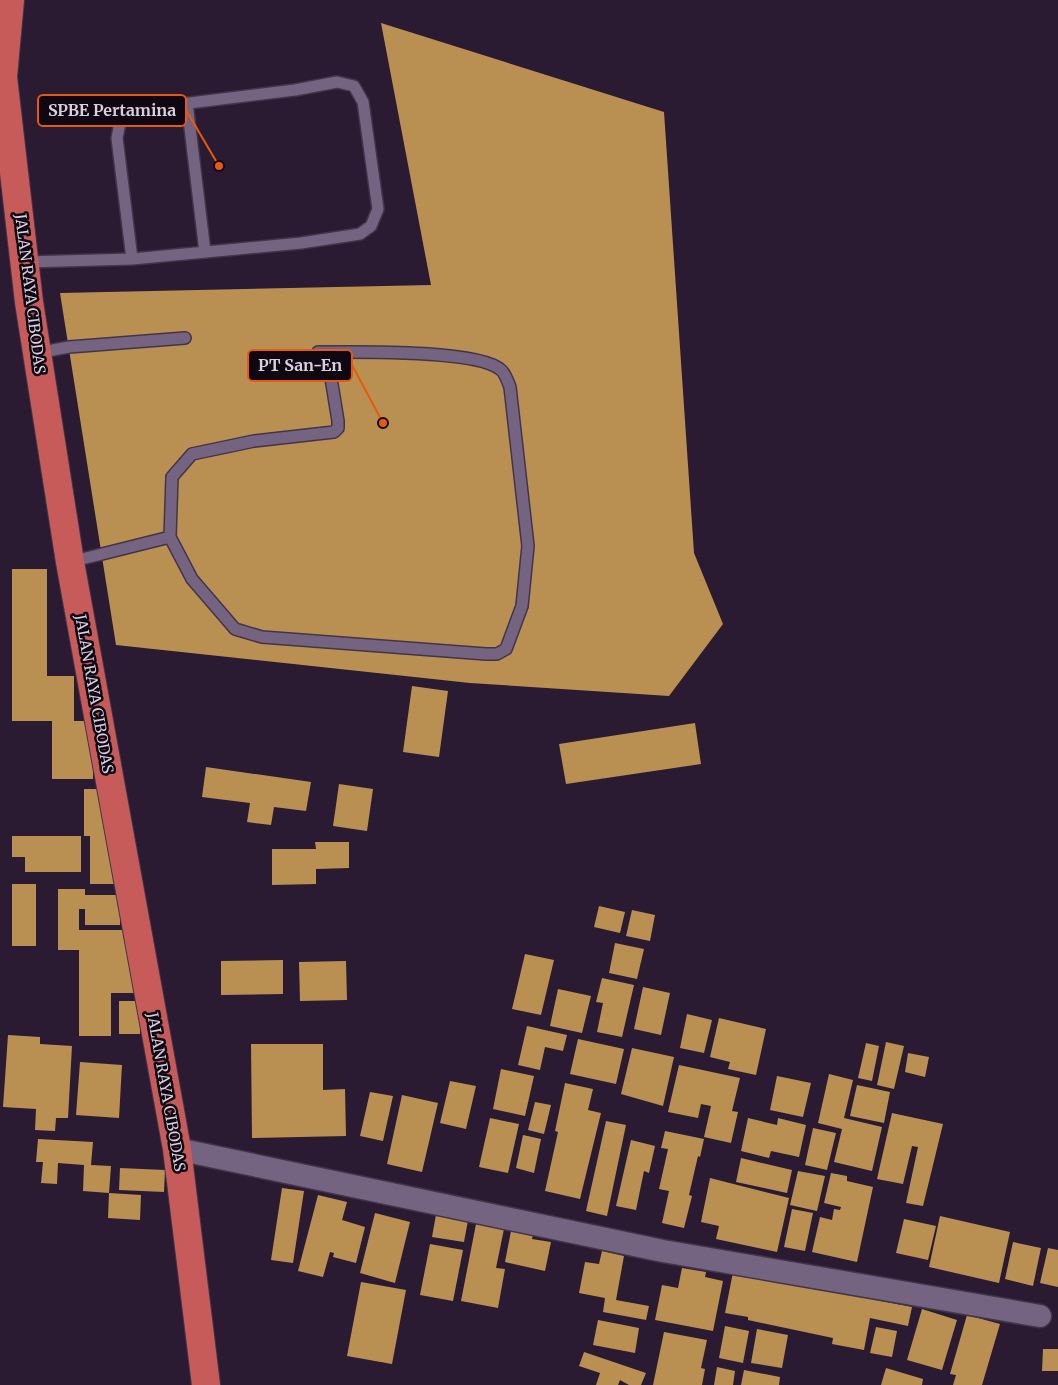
<svg xmlns="http://www.w3.org/2000/svg" width="1058" height="1385" viewBox="0 0 1058 1385" font-family="Merriweather,serif">
	<style>
		.building { fill: #b99052 }
		.lines { fill: none; stroke-linecap: round; stroke-linejoin: round }
		.service-casing { stroke: #42354a; stroke-width: 14 }
		.minor-casing { stroke: #42354a; stroke-width: 25 }
		.trunk-casing { stroke: #42354a; stroke-width: 30 }
		.service { stroke: #756481; stroke-width: 11 }
		.minor { stroke: #756481; stroke-width: 22 }
		.trunk { stroke: #c65b5a; stroke-width: 28 }
		.labels { text-anchor: middle; stroke-width: 5; stroke-linejoin: round; paint-order: stroke }
		.street-label { font-size: 15px; fill: #d9cfe0; stroke: #0f0813 }
		.leader { fill: none; stroke: #e8590c; stroke-width: 2 }
		.callout-dot { fill: #e8590c; stroke: #0f0813; stroke-width: 2 }
		.callout { fill: #0f0813; stroke: #e8590c; stroke-width: 2 }
		.callout-label { font-size: 16px; text-anchor: middle; font-weight: bold; fill: #d9cfe0 }
	</style>
	<rect width="100%" height="100%" fill="#2a1b33"/>
	<path class="building" d="M 381,23 L 664,112 L 694,553 L 723,624 L 669,696 L 470,683 L 116,645 L 60,293 L 431,285 Z
		M 12,569 L 47,569 L 47,676 L 74,676 L 74,721 L 93,721 L 93,779 L 52,779 L 52,721 L 12,721 Z
		M 412,686 L 448,691 L 439,757 L 403,752 Z
		M 695,723 L 701,764 L 566,784 L 559,744 Z
		M 206,767 L 311,782 L 306,811 L 274,807 L 271,825 L 247,822 L 250,803 L 202,797 Z
		M 339,784 L 373,789 L 367,831 L 333,826 Z
		M 84,789 L 102,789 L 115,884 L 90,884 L 90,836 L 84,836 Z
		M 12,836 L 81,836 L 81,872 L 25,872 L 25,857 L 12,857 Z
		M 315,842 L 349,842 L 349,868 L 316,869 L 316,884 L 272,885 L 272,849 L 316,849 Z
		M 12,884 L 36,884 L 36,946 L 12,946 Z
		M 58,889 L 85,889 L 85,895 L 120,895 L 120,925 L 85,925 L 85,909 L 79,909 L 79,930 L 126,930 L 126,950 L 134,950 L 134,993 L 111,993 L 111,1036 L 79,1036 L 79,950 L 58,950 Z
		M 599,906 L 625,912 L 620,933 L 594,927 Z
		M 632,910 L 655,915 L 650,941 L 626,936 Z
		M 615,943 L 644,949 L 637,979 L 609,973 Z
		M 525,954 L 554,960 L 541,1015 L 512,1009 Z
		M 283,960 L 283,994 L 221,995 L 221,961 Z
		M 346,961 L 347,1000 L 300,1001 L 299,962 Z
		M 602,978 L 634,985 L 622,1037 L 597,1032 L 603,1003 L 596,1002 Z
		M 643,987 L 670,993 L 661,1035 L 634,1029 Z
		M 558,989 L 591,996 L 582,1033 L 550,1026 Z
		M 119,1001 L 140,1001 L 140,1034 L 119,1034 Z
		M 687,1014 L 712,1020 L 704,1053 L 680,1048 Z
		M 719,1018 L 766,1029 L 756,1075 L 728,1069 L 730,1062 L 710,1057 Z
		M 527,1026 L 567,1035 L 563,1051 L 545,1047 L 540,1070 L 518,1065 Z
		M 8,1035 L 40,1037 L 40,1044 L 72,1046 L 68,1118 L 56,1118 L 55,1131 L 35,1130 L 36,1109 L 3,1107 Z
		M 578,1039 L 624,1049 L 616,1084 L 570,1074 Z
		M 886,1042 L 904,1046 L 894,1089 L 877,1085 Z
		M 866,1043 L 879,1046 L 872,1081 L 858,1078 Z
		M 251,1044 L 323,1044 L 323,1090 L 345,1089 L 346,1136 L 252,1138 Z
		M 632,1048 L 674,1057 L 663,1106 L 621,1094 Z
		M 908,1053 L 929,1057 L 925,1077 L 905,1072 Z
		M 80,1062 L 122,1065 L 119,1118 L 76,1115 Z
		M 679,1065 L 740,1078 L 732,1111 L 738,1112 L 731,1143 L 704,1137 L 711,1106 L 701,1104 L 698,1118 L 668,1112 Z
		M 501,1069 L 534,1076 L 525,1116 L 493,1109 Z
		M 829,1074 L 853,1080 L 844,1118 L 882,1127 L 872,1171 L 834,1162 L 842,1129 L 818,1123 Z
		M 777,1076 L 811,1083 L 803,1117 L 770,1110 Z
		M 450,1081 L 476,1086 L 466,1129 L 440,1123 Z
		M 565,1083 L 593,1089 L 588,1110 L 601,1113 L 580,1199 L 545,1191 L 558,1132 L 555,1131 Z
		M 857,1085 L 890,1092 L 884,1123 L 850,1116 Z
		M 370,1092 L 393,1096 L 383,1141 L 360,1136 Z
		M 402,1095 L 438,1103 L 422,1172 L 387,1164 Z
		M 535,1102 L 551,1105 L 544,1134 L 528,1130 Z
		M 892,1113 L 943,1124 L 923,1206 L 906,1203 L 918,1147 L 912,1146 L 903,1184 L 877,1179 Z
		M 490,1118 L 519,1124 L 508,1173 L 479,1167 Z
		M 748,1118 L 777,1125 L 778,1118 L 806,1125 L 799,1157 L 771,1151 L 769,1158 L 741,1151 Z
		M 606,1121 L 626,1125 L 607,1216 L 586,1211 Z
		M 813,1128 L 836,1133 L 827,1170 L 805,1165 Z
		M 665,1131 L 704,1139 L 700,1157 L 698,1156 L 689,1195 L 692,1196 L 684,1228 L 662,1223 L 669,1191 L 659,1189 L 668,1149 L 661,1148 Z
		M 523,1135 L 541,1139 L 534,1173 L 516,1168 Z
		M 38,1139 L 93,1142 L 91,1165 L 111,1166 L 109,1193 L 141,1195 L 140,1220 L 108,1218 L 109,1193 L 83,1191 L 84,1165 L 58,1163 L 57,1184 L 41,1183 L 43,1162 L 36,1162 Z
		M 631,1140 L 655,1146 L 649,1173 L 644,1171 L 636,1210 L 616,1206 Z
		M 741,1158 L 792,1170 L 787,1193 L 736,1182 Z
		M 120,1168 L 165,1170 L 164,1192 L 119,1190 Z
		M 798,1171 L 825,1176 L 817,1211 L 790,1205 Z
		M 831,1173 L 847,1176 L 847,1181 L 873,1187 L 857,1262 L 812,1252 L 820,1217 L 832,1220 L 834,1209 L 840,1210 L 841,1207 L 824,1203 Z
		M 710,1178 L 789,1198 L 777,1252 L 716,1239 L 719,1226 L 701,1222 Z
		M 282,1188 L 304,1191 L 293,1263 L 271,1260 Z
		M 318,1195 L 347,1202 L 342,1220 L 365,1227 L 356,1263 L 333,1257 L 334,1253 L 330,1252 L 323,1277 L 298,1271 Z
		M 437,1209 L 469,1215 L 464,1242 L 432,1237 Z
		M 792,1209 L 813,1213 L 805,1251 L 784,1247 Z
		M 375,1213 L 410,1222 L 395,1283 L 360,1273 Z
		M 940,1216 L 1010,1232 L 999,1283 L 929,1267 Z
		M 904,1219 L 936,1226 L 928,1260 L 896,1253 Z
		M 476,1224 L 504,1229 L 496,1268 L 505,1269 L 498,1308 L 461,1301 Z
		M 512,1226 L 534,1230 L 532,1239 L 551,1242 L 545,1271 L 505,1262 Z
		M 1013,1242 L 1041,1248 L 1033,1286 L 1005,1279 Z
		M 430,1244 L 463,1250 L 453,1301 L 420,1295 Z
		M 1048,1248 L 1058,1250 L 1058,1287 L 1040,1283 Z
		M 602,1251 L 624,1256 L 616,1300 L 649,1306 L 646,1320 L 603,1312 L 605,1298 L 579,1293 L 585,1262 L 599,1264 Z
		M 682,1268 L 706,1272 L 705,1277 L 723,1281 L 713,1331 L 655,1320 L 662,1285 L 678,1288 Z
		M 733,1272 L 912,1307 L 908,1326 L 870,1318 L 864,1350 L 832,1344 L 833,1338 L 748,1320 L 748,1317 L 725,1313 Z
		M 361,1282 L 406,1290 L 392,1364 L 347,1356 Z
		M 922,1309 L 957,1320 L 942,1370 L 907,1360 Z
		M 967,1315 L 1000,1324 L 982,1385 L 953,1385 L 956,1375 L 950,1374 Z
		M 598,1320 L 639,1328 L 635,1353 L 593,1345 Z
		M 725,1326 L 749,1331 L 743,1363 L 719,1358 Z
		M 876,1327 L 897,1331 L 892,1357 L 870,1353 Z
		M 757,1329 L 788,1335 L 782,1368 L 751,1363 Z
		M 664,1332 L 707,1340 L 701,1368 L 705,1369 L 702,1385 L 653,1385 Z
		M 1043,1349 L 1058,1349 L 1058,1371 L 1042,1371 Z
		M 584,1352 L 646,1373 L 641,1385 L 629,1385 L 620,1380 L 618,1385 L 596,1385 L 600,1373 L 579,1366 Z
		M 717,1367 L 735,1371 L 733,1385 L 714,1385 Z
		M 886,1368 L 923,1379 L 922,1385 L 881,1385 Z
		M 744,1370 L 780,1377 L 779,1385 L 741,1385 Z"/>
	<g class="lines">
		<defs>
			<path id="service" d="M 187,103 L 205,252
				M 26,262 L 132,259 L 301,243 L 360,234 L 371,226 L 378,209 L 363,102 L 354,86 L 337,82 L 295,90 L 133,110 L 120,123 L 117,138 L 132,259
				M 37,353 L 69,347 L 185,338
				M 170,537 L 192,579 L 235,629 L 262,637 L 486,654 L 497,654 L 506,649 L 522,606 L 528,546 L 510,387 C 508,382 505,373 501,370 C 479,349 352,352 318,352
				M 70,562 L 170,537 L 172,477 L 192,454 L 254,441 L 334,432 L 338,428 L 338,421 L 331,378"/>
			<path id="minor" d="M 177,1149 L 663,1251 L 1040,1316"/>
			<path id="trunk" d="M 10,0 L 3,77 L 29,302 L 70,562 L 177,1149 L 206,1385"/>
		</defs>
		<use href="#service" class="service-casing"/>
		<use href="#minor" class="minor-casing"/>
		<use href="#trunk" class="trunk-casing"/>
		<use href="#service" class="service"/>
		<use href="#minor" class="minor"/>
		<use href="#trunk" class="trunk"/>
	</g>
	<g class="labels">
		<g class="street-label">
			<text transform="translate(30 294) rotate(83)" y="5">JALAN RAYA CIBODAS</text>
			<text transform="translate(94 694) rotate(80)" y="5">JALAN RAYA CIBODAS</text>
			<text transform="translate(166 1092) rotate(80)" y="5">JALAN RAYA CIBODAS</text>
		</g>
	</g>
	<path class="leader" d="M219 166L186 110M383 423L352 365"/>
	<g class="callout-dot">
		<circle cx="219" cy="166" r="5"/>
		<circle cx="383" cy="423" r="5"/>
	</g>
	<g class="callout">
		<rect x="38" y="95" width="148" height="31" rx="5"/>
		<rect x="248" y="350" width="104" height="31" rx="5"/>
	</g>
	<g class="callout-label">
		<text x="112" y="116">SPBE Pertamina</text>
		<text x="300" y="371">PT San-En</text>
	</g>
</svg>
